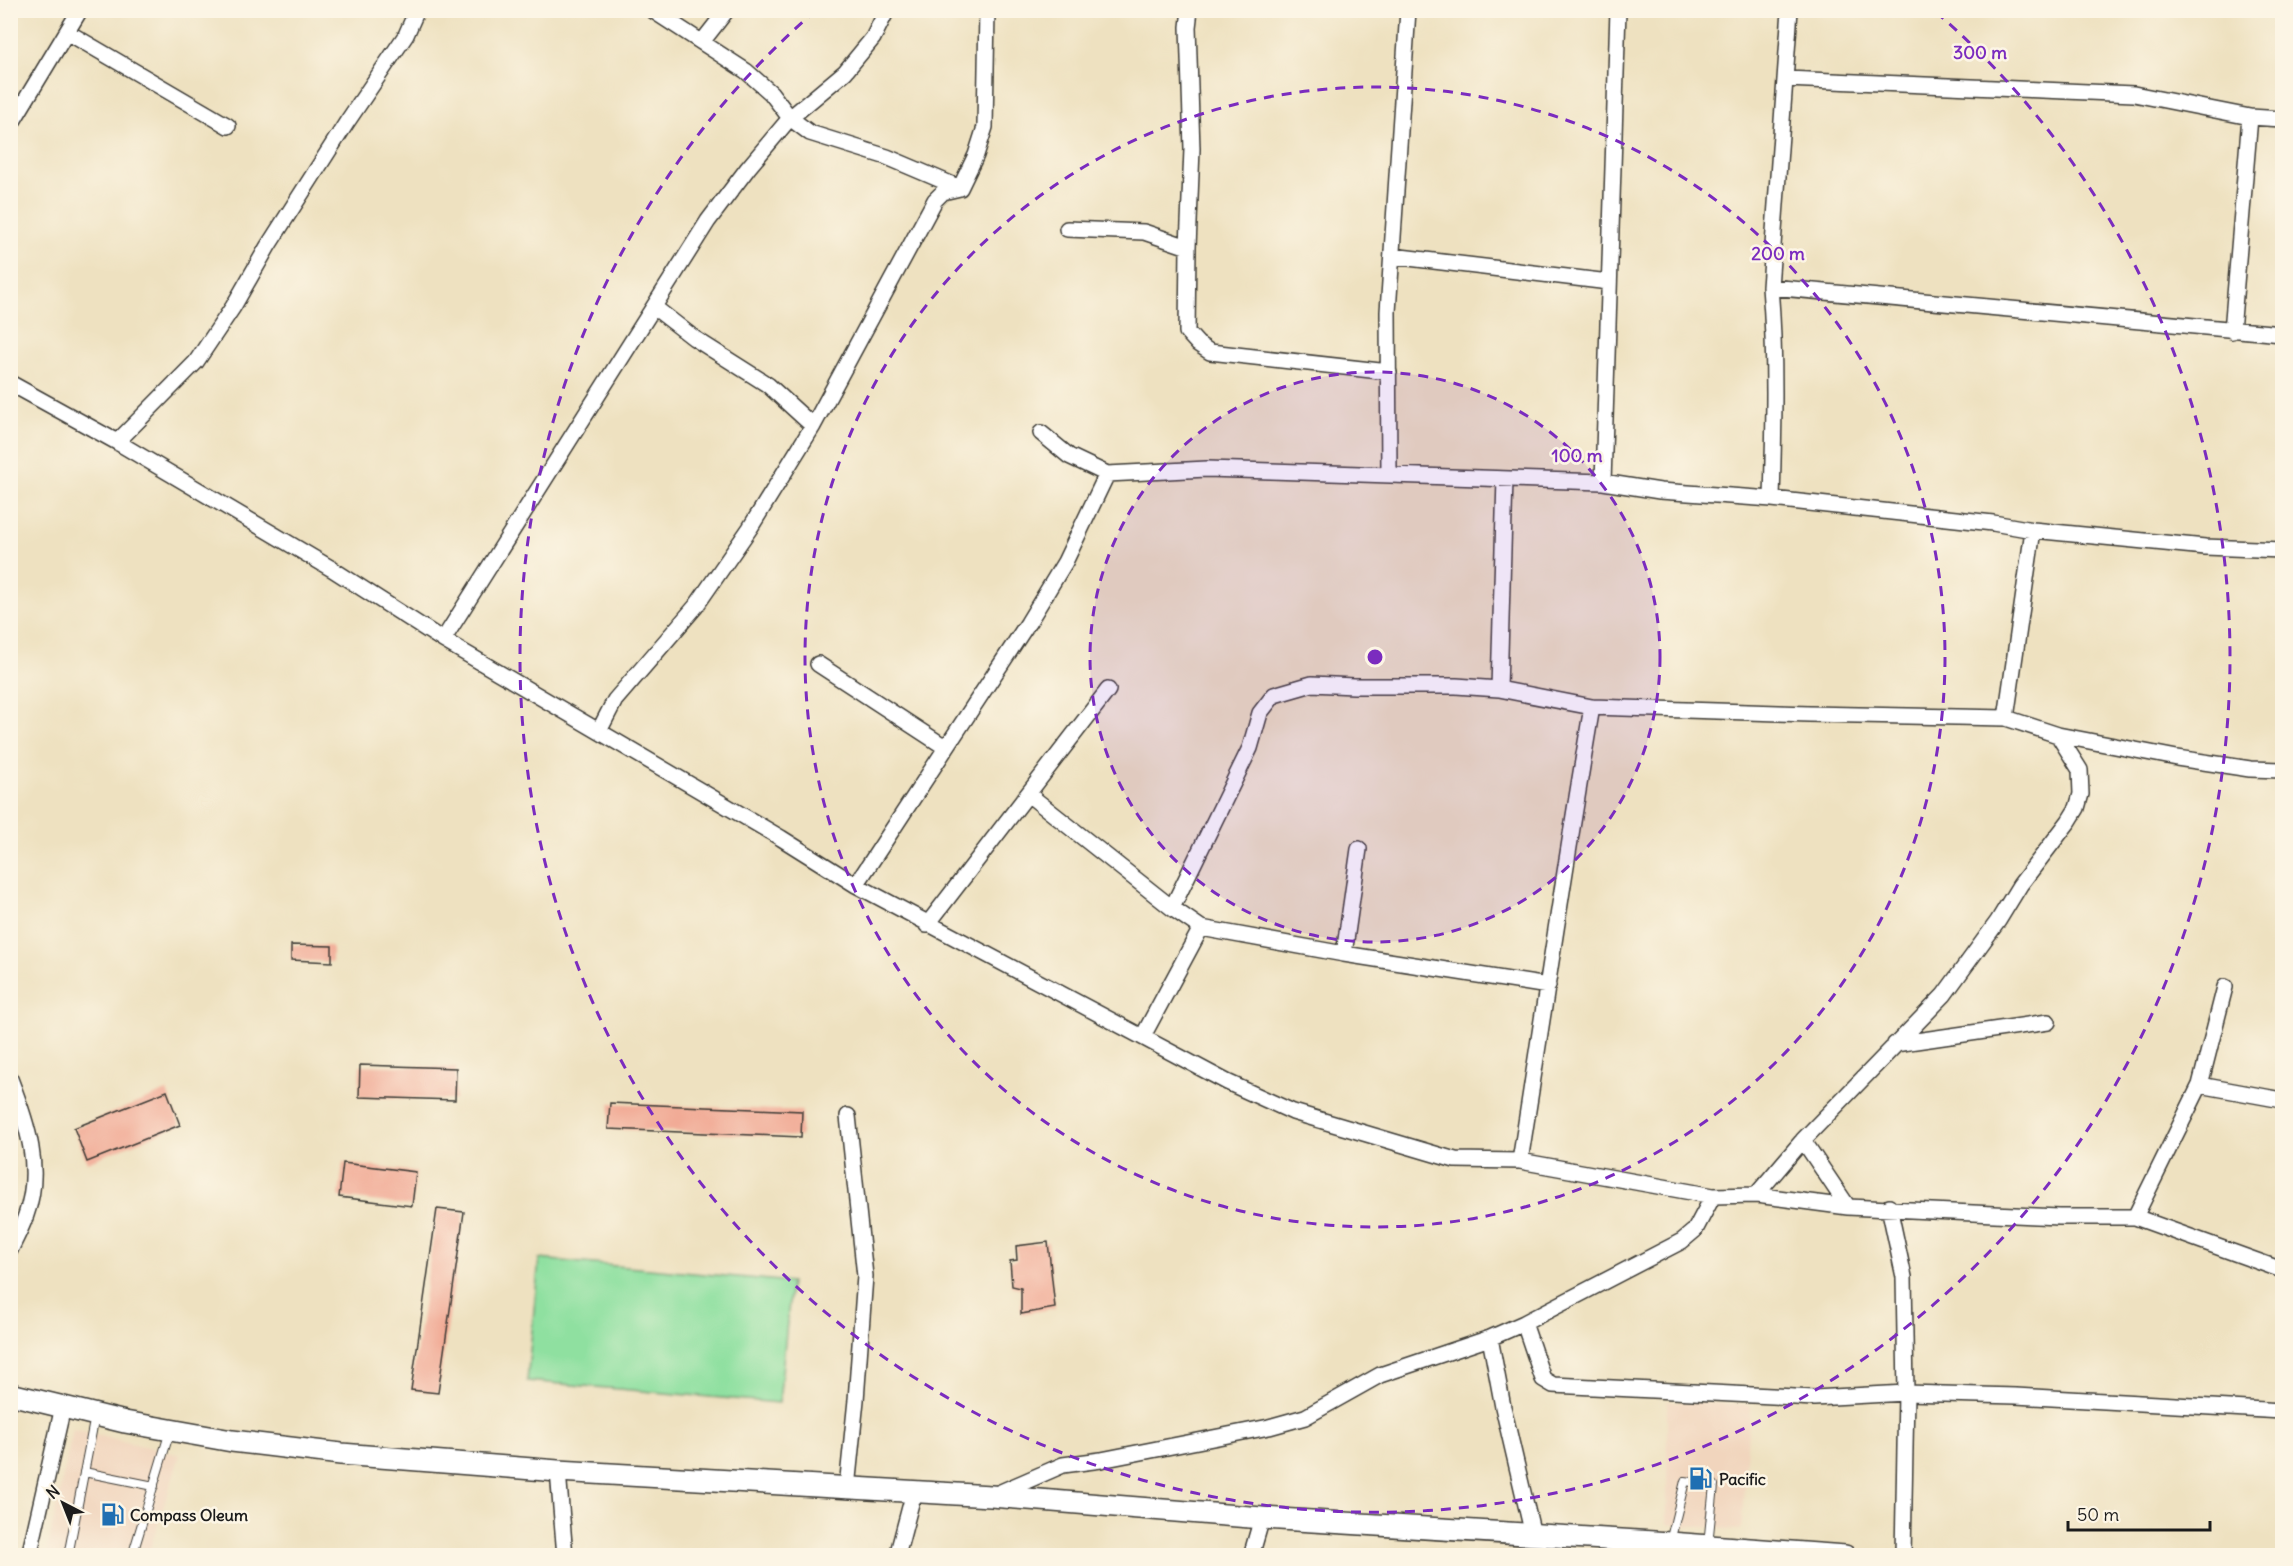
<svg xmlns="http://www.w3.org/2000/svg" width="2293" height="1566" viewBox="0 0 2293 1566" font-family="Delius,sans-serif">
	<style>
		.built { fill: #f1d5bd }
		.green { fill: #8fe0a0; stroke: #567e5e; stroke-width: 1.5 }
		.building { fill: #f1aa95 }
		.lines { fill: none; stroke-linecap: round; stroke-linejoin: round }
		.lane-casing { stroke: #3c3a35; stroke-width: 10 }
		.street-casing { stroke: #3c3a35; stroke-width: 18 }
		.secondary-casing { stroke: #3c3a35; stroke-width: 24 }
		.lane { stroke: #fff; stroke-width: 8 }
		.street { stroke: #fff; stroke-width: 15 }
		.secondary { stroke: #fff; stroke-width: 21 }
		.ring { fill: none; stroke: #7b2cbf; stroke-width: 3; stroke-dasharray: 10 8 }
		.labels { text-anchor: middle; stroke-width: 5; stroke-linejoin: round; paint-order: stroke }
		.poi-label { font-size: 16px; font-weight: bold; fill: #1c1c1c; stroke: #fcf5e5; text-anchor: start }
		.centre { fill: #7b2cbf; stroke: #fcf5e5; stroke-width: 3 }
		.ring-label { font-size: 18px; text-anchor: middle; font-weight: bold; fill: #7b2cbf; stroke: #fcf5e5; stroke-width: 5; stroke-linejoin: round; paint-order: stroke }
	</style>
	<rect width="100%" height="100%" fill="#fcf5e5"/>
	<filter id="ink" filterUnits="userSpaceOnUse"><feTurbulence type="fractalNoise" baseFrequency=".0167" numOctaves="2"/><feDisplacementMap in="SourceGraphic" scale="12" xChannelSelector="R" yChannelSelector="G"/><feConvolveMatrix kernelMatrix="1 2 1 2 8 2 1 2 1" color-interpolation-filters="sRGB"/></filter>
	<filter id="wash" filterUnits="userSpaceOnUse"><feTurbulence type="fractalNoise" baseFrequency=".008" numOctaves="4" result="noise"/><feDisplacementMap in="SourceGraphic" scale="24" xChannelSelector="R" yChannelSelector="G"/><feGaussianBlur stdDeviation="1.35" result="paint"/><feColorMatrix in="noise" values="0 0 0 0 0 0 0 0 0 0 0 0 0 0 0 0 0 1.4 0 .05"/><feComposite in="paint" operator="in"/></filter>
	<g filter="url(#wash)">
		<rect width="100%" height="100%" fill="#eee1c0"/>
		<path class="built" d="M 1667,1401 L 1750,1405 L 1741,1530 L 1667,1524 Z
			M 73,1429 L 180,1455 L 148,1555 L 46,1556 Z"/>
		<path class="green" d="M 539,1259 L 791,1282 L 779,1403 L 527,1381 Z"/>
		<g id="blocks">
			<path class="building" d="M 291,945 L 332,946 L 332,962 L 291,960 Z
				M 360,1065 L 456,1068 L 455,1100 L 359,1097 Z
				M 167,1091 L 180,1125 L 87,1162 L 74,1128 Z
				M 610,1103 L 802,1111 L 801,1137 L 608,1129 Z
				M 343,1163 L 416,1172 L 412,1206 L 339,1197 Z
				M 437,1209 L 464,1212 L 438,1393 L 411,1390 Z
				M 1048,1242 L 1055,1308 L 1021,1314 L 1021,1288 L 1012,1286 L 1010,1261 L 1017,1260 L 1016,1246 Z"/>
		</g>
	</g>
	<g filter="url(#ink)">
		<use href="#blocks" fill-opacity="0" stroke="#3c3a35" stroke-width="1.5"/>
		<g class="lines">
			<defs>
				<path id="lane" d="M 84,1472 L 154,1486
					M 1670,1542 L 1685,1481 L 1714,1485 L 1708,1545
					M 68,1556 L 95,1416
					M 131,1556 L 134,1550 L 170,1431"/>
				<path id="street" d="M 652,10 L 746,71 L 771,93 L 790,118 L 810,133 L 887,157 L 960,188
					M 1190,10 L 1188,27 L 1192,149 L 1188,247 L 1187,332 L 1198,344 L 1210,352 L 1389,372
					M 67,32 L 228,126
					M 702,42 L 727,10
					M 1786,79 L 2134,94 L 2250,117 L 2282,119
					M 10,126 L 80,10
					M 1067,229 L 1144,232 L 1188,247
					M 1392,256 L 1609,282
					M 1770,287 L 2282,334
					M 654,307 L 694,338 L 768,385 L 813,426
					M 2232,331 L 2250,117
					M 10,383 L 117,442 L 332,569 L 443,640 L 781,838 L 856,885 L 1227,1082 L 1293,1112 L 1455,1160 L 1520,1161 L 1713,1196 L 1756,1195 L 1848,1207 L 2059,1217 L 2135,1217 L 2282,1270
					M 1041,433 L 1069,456 L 1107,474 L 1207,469 L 1603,482 L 1660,491 L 1772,499 L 1993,523 L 2033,530 L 2205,547 L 2282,550
					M 117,442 L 196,362 L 233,307 L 268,246 L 347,122 L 406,35 L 417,10
					M 1389,475 L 1388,312 L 1408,10
					M 1603,482 L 1618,10
					M 1772,499 C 1774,428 1776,357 1770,287 L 1790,10
					M 443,640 L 708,221 L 748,168 L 790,118 L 845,72 L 873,38 L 887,10
					M 818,664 L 945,747
					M 1499,689 L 1505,479
					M 2006,718 L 2033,530
					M 599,731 L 615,700 L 696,606 L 750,528 L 813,426 L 935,200 L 943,192 L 960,188 L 976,155 L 985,127 L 987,10
					M 1028,794 L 1172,908 L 1201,928 L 1344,954 L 1548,986
					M 856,885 L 1028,623 L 1065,562 L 1107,474
					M 1172,908 L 1250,748 L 1260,713 L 1274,695 L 1312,684 L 1354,686 L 1456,686 L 1499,689 L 1592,707 L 1809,714 L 2006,718 L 2058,735 L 2177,758 L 2250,769 L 2282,770
					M 927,925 L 1108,690
					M 1344,954 L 1359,849
					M 1143,1036 L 1201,928
					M 1895,1044 L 2048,1022
					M 10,1079 C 27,1123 43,1169 26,1215 C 22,1227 16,1238 10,1250
					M 2200,1085 L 2282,1100
					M 1803,1140 L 1848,1207
					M 1520,1161 C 1544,1010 1566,858 1592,707
					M 1756,1195 L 1803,1140 L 1944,995 L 1998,921 L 2020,885 L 2069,821 L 2077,808 L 2081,794 L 2080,770 L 2058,735
					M 1889,1207 L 1904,1277 L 1906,1393 L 1903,1556
					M 2135,1217 L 2200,1085 L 2225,987
					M 1524,1323 L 1543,1379 L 1553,1385 L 1814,1398 L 1906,1393 L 2016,1396 L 2282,1411
					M 1490,1338 L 1503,1407 L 1533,1535
					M 558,1471 L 565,1556
					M 847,1488 L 856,1400 L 865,1276 L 848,1116
					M 994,1495 L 1063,1465 L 1101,1460 L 1269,1427 L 1305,1417 L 1380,1375 L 1490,1338 L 1524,1323 L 1682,1241 L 1695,1230 L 1713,1196
					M 29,1556 L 63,1407
					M 897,1556 L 914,1492
					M 1251,1556 L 1262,1518"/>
				<path id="secondary" d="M 10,1394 L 125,1422 L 232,1441 L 341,1454 L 558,1471 L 991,1496 L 1262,1518 L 1670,1543 L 1845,1556"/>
			</defs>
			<use href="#lane" class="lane-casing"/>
			<use href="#street" class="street-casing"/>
			<use href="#secondary" class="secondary-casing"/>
			<use href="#lane" class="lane"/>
			<use href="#street" class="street"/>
			<use href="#secondary" class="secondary"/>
		</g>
	</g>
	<circle cx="1375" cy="657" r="285" fill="#7b2cbf" fill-opacity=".12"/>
	<g class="ring">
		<circle cx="1375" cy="657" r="285"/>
		<circle cx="1375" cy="657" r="570"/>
		<path d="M1936 12A855 855 0 1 1 814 12"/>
	</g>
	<defs>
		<symbol id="fuel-bare" viewBox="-9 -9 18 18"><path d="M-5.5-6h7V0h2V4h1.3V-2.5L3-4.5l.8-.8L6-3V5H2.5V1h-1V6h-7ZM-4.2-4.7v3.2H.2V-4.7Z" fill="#1f6fb2" stroke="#fcf5e5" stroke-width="2.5" paint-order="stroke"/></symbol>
	</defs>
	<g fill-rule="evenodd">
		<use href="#fuel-bare" x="1684" y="1462" width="33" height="33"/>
		<use href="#fuel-bare" x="96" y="1498" width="33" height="33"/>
	</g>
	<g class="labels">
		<g class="poi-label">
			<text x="1719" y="1485">Pacific</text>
			<text x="130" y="1521">Compass Oleum</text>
		</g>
	</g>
	<circle cx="1375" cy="657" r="9" class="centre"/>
	<g class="ring-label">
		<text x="1980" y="59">300 m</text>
		<text x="1778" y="260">200 m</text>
		<text x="1577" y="462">100 m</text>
	</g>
	<rect width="2293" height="1566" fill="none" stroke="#fcf5e5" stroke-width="36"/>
	<g transform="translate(63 1503) rotate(318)" stroke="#fcf5e5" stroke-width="4.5" paint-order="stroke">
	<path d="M0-4.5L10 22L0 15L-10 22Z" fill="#1c1c1c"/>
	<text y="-9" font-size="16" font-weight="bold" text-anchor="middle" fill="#1c1c1c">N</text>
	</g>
	<path d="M2068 1521v9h142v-9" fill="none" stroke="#1c1c1c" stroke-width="3"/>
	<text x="2077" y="1521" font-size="18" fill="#1c1c1c" stroke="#fcf5e5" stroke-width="4.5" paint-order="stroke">50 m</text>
</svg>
